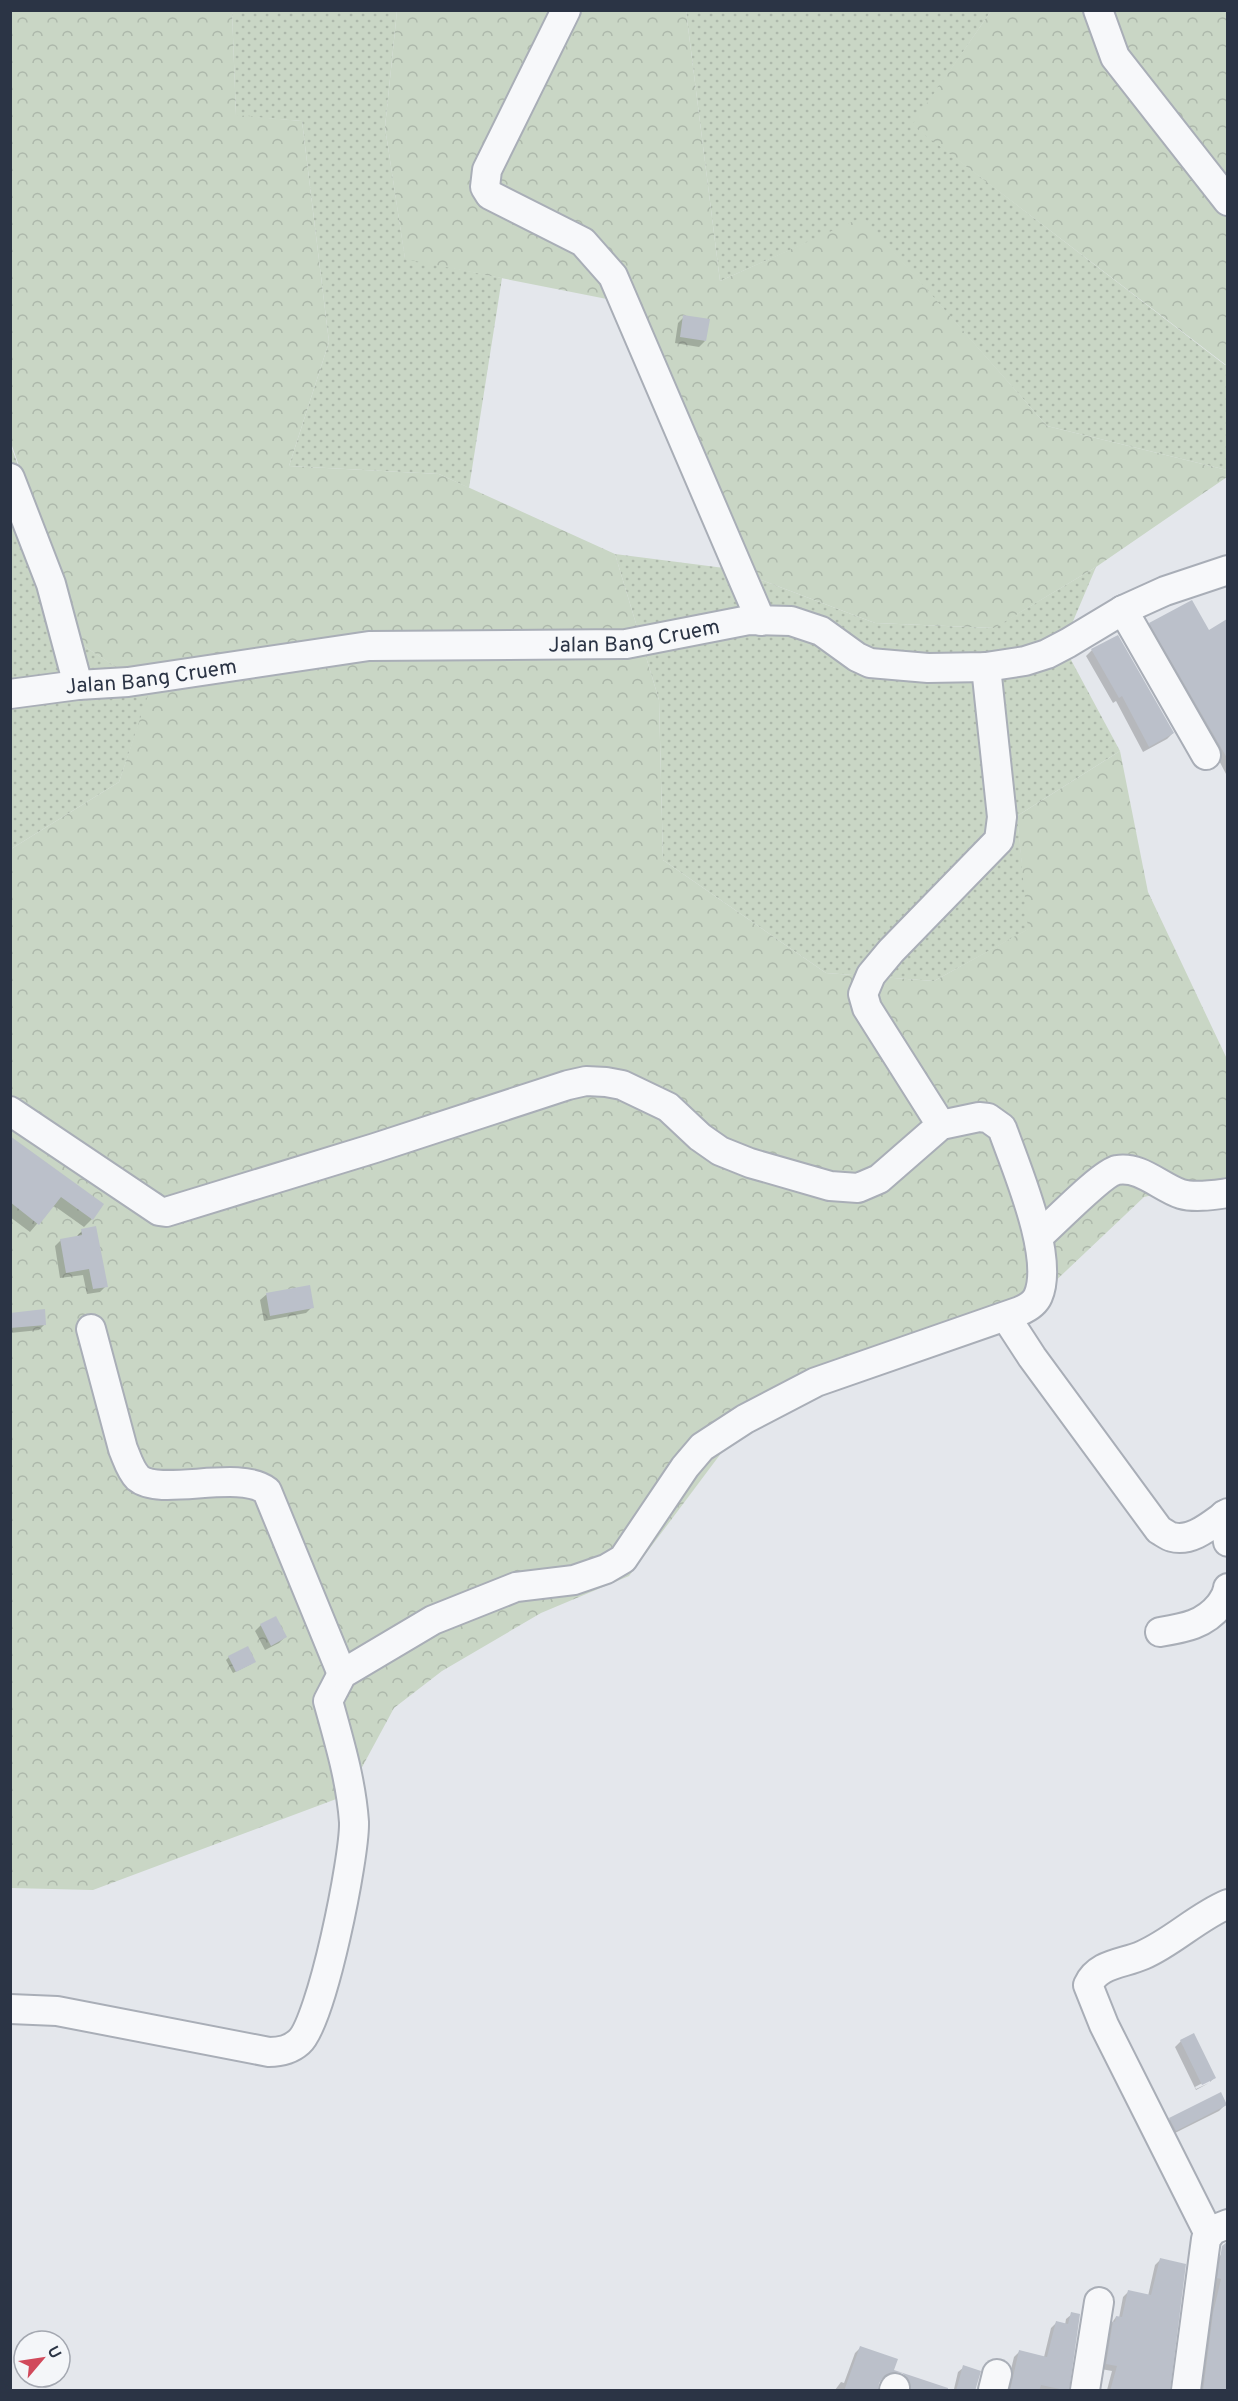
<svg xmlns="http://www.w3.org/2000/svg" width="1238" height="2401" viewBox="0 0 1238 2401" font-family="Overpass,sans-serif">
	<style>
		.grass { fill: url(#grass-dots) }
		.forest { fill: url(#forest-crowns) }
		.shadow { fill: #0003 }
		.building { fill: #bbc0ca }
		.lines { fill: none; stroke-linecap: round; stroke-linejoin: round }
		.minor-casing { stroke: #a9aeb7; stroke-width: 32 }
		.minor { stroke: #f7f8fa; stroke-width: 28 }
		.labels { text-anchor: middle; stroke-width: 4.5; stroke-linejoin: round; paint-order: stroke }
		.street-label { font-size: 21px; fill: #2b3445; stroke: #f4f6f9 }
	</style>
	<defs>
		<pattern id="grass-dots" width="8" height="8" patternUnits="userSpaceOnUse" patternTransform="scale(1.5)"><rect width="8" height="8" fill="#c9d6c5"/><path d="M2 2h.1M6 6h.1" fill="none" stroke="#adb8ab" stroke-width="1.8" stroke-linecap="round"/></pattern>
		<pattern id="forest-crowns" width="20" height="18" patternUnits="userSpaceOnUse" patternTransform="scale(1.5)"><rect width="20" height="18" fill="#c9d6c5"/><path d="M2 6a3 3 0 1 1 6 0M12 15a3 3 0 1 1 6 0" fill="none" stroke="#adb8ab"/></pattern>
	</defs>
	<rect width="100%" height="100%" fill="#e4e7ec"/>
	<path class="grass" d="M 232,11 L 397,11 L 385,127 L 405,258 L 502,278 L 469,488 L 439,474 L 289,466 L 329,342 L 302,121 L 236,116 Z
		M 686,11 L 991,11 L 913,125 L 1225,365 L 1227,364 L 1227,470 L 1047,426 L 863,218 L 720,281 Z
		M 10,443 L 82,645 L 151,689 L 119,782 L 11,849 Z
		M 615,554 L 732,569 L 875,623 L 993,628 L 1096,567 L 1063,645 L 1120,751 L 1017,816 L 1029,929 L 934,981 L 826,973 L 663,860 L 659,700 Z"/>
	<path class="forest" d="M 11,11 L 232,11 L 236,115 L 302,121 L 329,342 L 289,466 L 439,474 L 615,554 L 659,700 L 663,860 L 826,973 L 934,981 L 1028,929 L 1017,816 L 1120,751 L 1148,892 L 1227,1059 L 1227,1178 L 1144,1197 L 1029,1306 L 1006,1333 L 834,1359 L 816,1382 L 737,1432 L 629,1576 L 541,1613 L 442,1671 L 394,1708 L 347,1795 L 93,1890 L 11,1888 L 11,849 L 119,782 L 150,689 L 82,645 L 11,443 Z
		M 397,11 L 686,11 L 720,281 L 863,217 L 1047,426 L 1227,470 L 1227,477 L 1096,567 L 994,628 L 875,623 L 732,569 L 612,300 L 405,259 L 385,127 Z
		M 991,11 L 1227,11 L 1227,364 L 1226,365 L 912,125 Z"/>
	<path class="shadow" d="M 684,317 L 705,341 L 699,347 L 675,343 L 678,323 Z
		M 1228,621 L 1228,774 L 1226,774 L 1199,722 L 1144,630 L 1150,624 L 1208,632 Z
		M 1092,650 L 1173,733 L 1167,739 L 1143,752 L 1116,701 L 1113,703 L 1086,656 Z
		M 10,1138 L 92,1219 L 84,1227 L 53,1205 L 30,1232 L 10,1217 Z
		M 82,1231 L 106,1286 L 100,1292 L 87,1294 L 83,1275 L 60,1278 L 55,1246 L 61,1240 L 76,1237 Z
		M 267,1294 L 312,1307 L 306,1313 L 264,1321 L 260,1300 Z
		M 10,1314 L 45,1324 L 39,1330 L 10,1333 Z
		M 261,1625 L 285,1637 L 279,1643 L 265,1650 L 255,1631 Z
		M 229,1657 L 251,1664 L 233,1673 L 226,1660 Z
		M 1181,2041 L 1215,2077 L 1210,2082 L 1210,2079 L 1195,2087 L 1196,2089 L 1209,2083 L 1196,2090 L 1175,2047 Z
		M 1225,2105 L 1219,2111 L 1169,2136 L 1164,2125 L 1170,2119 Z
		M 1228,2245 L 1228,2390 L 1198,2390 L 1207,2320 L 1215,2285 L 1212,2284 L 1215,2263 Z
		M 1161,2259 L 1167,2390 L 1107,2390 L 1112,2371 L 1101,2369 L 1108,2328 L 1116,2317 L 1119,2318 L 1123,2297 L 1129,2291 L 1148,2296 L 1155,2265 Z
		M 1072,2314 L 1067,2390 L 1006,2390 L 1014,2357 L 1019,2352 L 1044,2357 L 1051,2328 L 1056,2323 L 1065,2325 L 1066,2319 Z
		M 861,2347 L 892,2371 L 948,2389 L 954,2389 L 958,2372 L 964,2367 L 974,2390 L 906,2390 L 887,2376 L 879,2379 L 876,2390 L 835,2390 L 841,2382 L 844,2383 L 855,2353 Z"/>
	<path class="building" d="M 683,315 L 710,319 L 706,341 L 680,337 Z
		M 1192,600 L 1209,630 L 1227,619 L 1227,758 L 1149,623 Z
		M 1118,635 L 1174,733 L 1149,747 L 1122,696 L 1119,698 L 1091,649 Z
		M 10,1136 L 104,1204 L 93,1220 L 61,1197 L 39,1225 L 10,1202 Z
		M 96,1226 L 108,1287 L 93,1289 L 89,1269 L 66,1273 L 60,1239 L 82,1235 L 81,1229 Z
		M 310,1285 L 314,1308 L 270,1316 L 266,1293 Z
		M 45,1309 L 46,1325 L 10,1328 L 10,1313 Z
		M 276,1616 L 287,1637 L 271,1646 L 260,1624 Z
		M 248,1646 L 256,1662 L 236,1672 L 228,1656 Z
		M 1194,2033 L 1216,2078 L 1202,2085 L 1180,2040 Z
		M 1221,2092 L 1227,2105 L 1176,2131 L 1169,2118 Z
		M 1227,2242 L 1227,2391 L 1203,2391 L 1213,2313 L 1221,2279 L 1217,2278 L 1222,2246 Z
		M 1160,2258 L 1186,2264 L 1170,2391 L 1110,2391 L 1117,2366 L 1106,2364 L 1113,2321 L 1115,2322 L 1116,2316 L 1122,2317 L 1128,2290 L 1151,2295 Z
		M 1071,2312 L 1080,2314 L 1069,2391 L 1041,2385 L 1039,2391 L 1010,2391 L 1019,2350 L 1047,2357 L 1056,2321 L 1068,2324 Z
		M 860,2346 L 898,2359 L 894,2370 L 948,2388 L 948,2391 L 911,2391 L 908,2378 L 902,2373 L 895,2372 L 885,2375 L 879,2383 L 878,2391 L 844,2391 Z
		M 963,2365 L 981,2371 L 975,2391 L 956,2391 Z"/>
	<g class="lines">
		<defs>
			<g id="minor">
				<path d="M 566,10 L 487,170 L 485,187 L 490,195 L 583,242 L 613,276 L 761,621"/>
				<path d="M 1098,10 L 1115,57 L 1228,201"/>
				<path d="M 10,478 L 51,584 L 78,685"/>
				<path d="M 1123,610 L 1206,755"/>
				<path id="s1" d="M 10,694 L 78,685 L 128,682 L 369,646 L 626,644 L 749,620 L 791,621 L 821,631 L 857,657 L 870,663 L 928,668 L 986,667 L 1025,661 L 1047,654 L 1068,643 L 1123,610 L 1165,591 L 1228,570"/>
				<path d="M 10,1111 L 159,1211 L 166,1212 L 375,1148 L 568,1085 L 586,1081 L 606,1082 L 622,1085 L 668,1107 L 700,1137 L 720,1151 L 750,1163 L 830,1186 L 858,1188 L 879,1179 L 941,1125 L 979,1117 L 988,1118 L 1002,1128 C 1016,1168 1055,1257 1038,1296 C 1035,1303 1027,1308 1020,1311 L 816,1382 L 745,1419 L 702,1447 L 685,1467 L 623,1559 L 606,1569 L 574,1580 L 516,1587 L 433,1620 L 342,1674 L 328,1701 C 339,1741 351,1780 354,1822 C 355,1856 322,2022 299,2042 C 290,2050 281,2052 269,2052 L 57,2011 L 10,2009"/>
				<path d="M 941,1125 L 867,1008 L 863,994 L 871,975 L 891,951 L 999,840 L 1002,817 L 986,667"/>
				<path d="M 1039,1236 C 1053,1224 1102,1173 1117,1170 C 1141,1166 1160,1187 1181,1194 C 1195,1198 1213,1195 1228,1193"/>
				<path d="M 1006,1317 L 1032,1357 L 1159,1530 C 1163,1532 1168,1536 1172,1537 C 1192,1543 1213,1523 1228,1513"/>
				<path d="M 91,1329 L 123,1449 C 127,1458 130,1470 138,1478 C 160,1497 240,1469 267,1491 L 342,1674"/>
				<path d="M 1224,1515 L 1228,1542"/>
				<path d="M 1160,1632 C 1184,1628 1204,1625 1220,1605 C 1224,1599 1227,1596 1228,1588"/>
				<path d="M 1209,2234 L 1104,2025 L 1088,1985 C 1098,1963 1123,1964 1143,1955 C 1173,1942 1197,1917 1228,1904"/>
				<path d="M 894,2390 L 895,2388"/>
				<path d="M 993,2390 L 997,2374"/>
				<path d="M 1085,2390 L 1099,2302"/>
				<path d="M 1186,2390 L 1206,2239 L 1213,2230 L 1228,2224"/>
			</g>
		</defs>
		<use href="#minor" class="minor-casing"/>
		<use href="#minor" class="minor"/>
	</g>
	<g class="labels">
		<g class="street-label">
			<text dy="7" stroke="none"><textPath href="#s1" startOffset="628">Jalan Bang Cruem</textPath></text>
			<text dy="7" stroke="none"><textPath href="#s1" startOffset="142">Jalan Bang Cruem</textPath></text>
		</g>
	</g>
	<rect width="1238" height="2401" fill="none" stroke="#2b3445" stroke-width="24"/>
	<g transform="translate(42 2359) rotate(61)"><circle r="28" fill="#f4f6f9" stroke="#a4a8b1" stroke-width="1.5"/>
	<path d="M0-4.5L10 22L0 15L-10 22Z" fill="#d1495b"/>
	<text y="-9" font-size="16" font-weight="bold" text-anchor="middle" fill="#2b3445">U</text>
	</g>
</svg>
